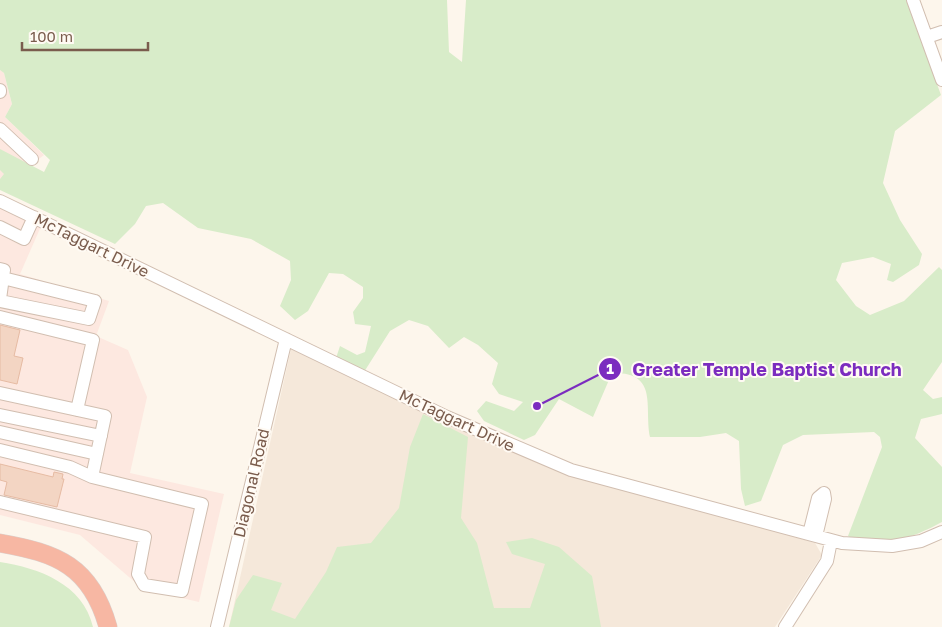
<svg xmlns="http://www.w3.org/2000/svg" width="942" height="627" viewBox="0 0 942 627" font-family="'Golos Text',sans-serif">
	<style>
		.residential { fill: #f5e8da }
		.commercial { fill: #fde8e0 }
		.green { fill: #d8ecc9 }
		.building { fill: #f3d5c3; stroke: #e6bba3 }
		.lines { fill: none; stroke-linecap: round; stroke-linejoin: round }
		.minor-casing { stroke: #d1beb0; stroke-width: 14 }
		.highway-casing { stroke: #dad1cd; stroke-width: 19 }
		.minor { stroke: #fff; stroke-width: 12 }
		.highway { stroke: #f7b7a3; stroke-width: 18 }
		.labels { text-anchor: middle; stroke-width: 4; stroke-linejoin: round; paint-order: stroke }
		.street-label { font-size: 16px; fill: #7a5c4d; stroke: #fffaf3 }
		.leader { fill: none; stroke: #7b2cbf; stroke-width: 2 }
		.callout-dot { fill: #7b2cbf; stroke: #fffaf3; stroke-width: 2 }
		.mark-label { font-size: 15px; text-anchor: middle; font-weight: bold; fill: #fff }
		.callout-label { font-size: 18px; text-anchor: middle; font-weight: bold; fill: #7b2cbf; stroke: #fffaf3; stroke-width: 4; stroke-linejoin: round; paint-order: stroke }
	</style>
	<rect width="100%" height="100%" fill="#fdf6ec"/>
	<path class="residential" d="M 291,349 L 519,454 L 815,543 L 822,555 L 775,627 L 229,627 Z"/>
	<path class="commercial" d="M 0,70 L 4,73 L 12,104 L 5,117 L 44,155 L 0,188 Z
		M 0,205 L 42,224 L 20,274 L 109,301 L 96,336 L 128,350 L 147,397 L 130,473 L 224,494 L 199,602 L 143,589 L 80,535 L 0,515 Z"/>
	<path class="green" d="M 0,0 L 447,0 L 449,52 L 462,62 L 466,0 L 906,0 L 941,95 L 895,131 L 883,183 L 900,220 L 922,254 L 919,265 L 893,282 L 887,280 L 891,264 L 873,257 L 842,263 L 836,280 L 856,306 L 870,315 L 904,301 L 939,267 L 942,270 L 942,362 L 923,390 L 933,399 L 942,397 L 942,414 L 921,419 L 915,438 L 942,467 L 942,522 C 916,536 875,554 848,536 L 882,447 L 880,437 L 874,432 L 803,435 L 783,445 L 761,501 L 745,506 L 741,489 L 739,441 L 726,433 L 700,437 L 650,437 C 644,406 659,372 612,373 L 593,417 L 559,399 L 535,435 L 524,440 L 484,421 L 477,411 L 486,401 L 514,411 L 523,402 L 499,394 L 492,384 L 498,363 L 478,345 L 464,337 L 449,348 L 428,326 L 409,320 L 390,331 L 364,372 L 336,358 L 340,346 L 357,355 L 365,352 L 371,326 L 355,324 L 353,312 L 363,298 L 363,287 L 343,274 L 329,273 L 308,311 L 295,320 L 280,306 L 291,280 L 290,261 L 251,239 L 198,228 L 163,203 L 146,206 L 135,224 L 115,244 L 0,190 L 0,179 L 4,174 L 0,170 L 0,149 L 44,172 L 50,160 L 5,117 L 12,104 L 4,73 L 0,70 Z
		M 423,414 L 468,437 L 461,518 L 477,543 L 494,608 L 530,608 L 545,564 L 512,554 L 506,542 L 532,538 L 559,547 L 592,576 L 601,627 L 229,627 L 236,600 L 253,575 L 282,583 L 271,610 L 295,619 L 326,572 L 337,547 L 371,543 L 399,508 L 410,447 Z
		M 0,562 C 39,568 83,584 93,627 L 0,627 Z"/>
	<path class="building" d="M 0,325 L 20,330 L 14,356 L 23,358 L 17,384 L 0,380 Z
		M 0,464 L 53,477 L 54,472 L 63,474 L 62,479 L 64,479 L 57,507 L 4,495 L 7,482 L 0,480 Z"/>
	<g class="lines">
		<defs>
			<path id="minor" d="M 913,0 L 942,80
				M 927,37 L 942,32
				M 0,90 L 0,92
				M 0,129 L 32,159
				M 0,201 L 447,417 L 571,470 L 842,543 L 892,546 L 921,541 L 942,532
				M 0,227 L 24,239 L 34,217
				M 0,269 L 4,270 L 0,299
				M 0,301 L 89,319 L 95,301 L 3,278
				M 0,317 L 93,340 L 77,410
				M 0,393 L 105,416 L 92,477
				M 0,415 L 101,436
				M 0,432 L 97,454
				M 0,450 L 70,467 L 92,477 L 202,504 L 182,591 L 144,585 L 138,574 L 145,537 L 0,502
				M 809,534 L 818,498 L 824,493 L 825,499 L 816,536
				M 217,627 L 286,339
				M 785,627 L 827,561 L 831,541"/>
			<path id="highway" d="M 0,543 C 57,553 91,566 108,627"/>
		</defs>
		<use href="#minor" class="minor-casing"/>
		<use href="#highway" class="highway-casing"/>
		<use href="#minor" class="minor"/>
		<use href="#highway" class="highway"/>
	</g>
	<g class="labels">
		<g class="street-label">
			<text transform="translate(92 245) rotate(26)" y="6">McTaggart Drive</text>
			<text transform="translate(457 420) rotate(25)" y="6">McTaggart Drive</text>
			<text transform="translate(251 483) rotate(-77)" y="6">Diagonal Road</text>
		</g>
	</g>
	<path class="leader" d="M537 406L610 369"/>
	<g class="callout-dot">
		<circle cx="537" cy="406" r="5"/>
		<circle cx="610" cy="369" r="12"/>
	</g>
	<g class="mark-label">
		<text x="610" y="374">1</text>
	</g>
	<g class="callout-label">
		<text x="767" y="376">Greater Temple Baptist Church</text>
	</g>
	<path d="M22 42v8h126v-8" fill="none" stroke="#7a5c4d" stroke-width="2.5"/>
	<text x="30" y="42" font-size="15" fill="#7a5c4d" stroke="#fffaf3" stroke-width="4" paint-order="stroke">100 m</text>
</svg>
